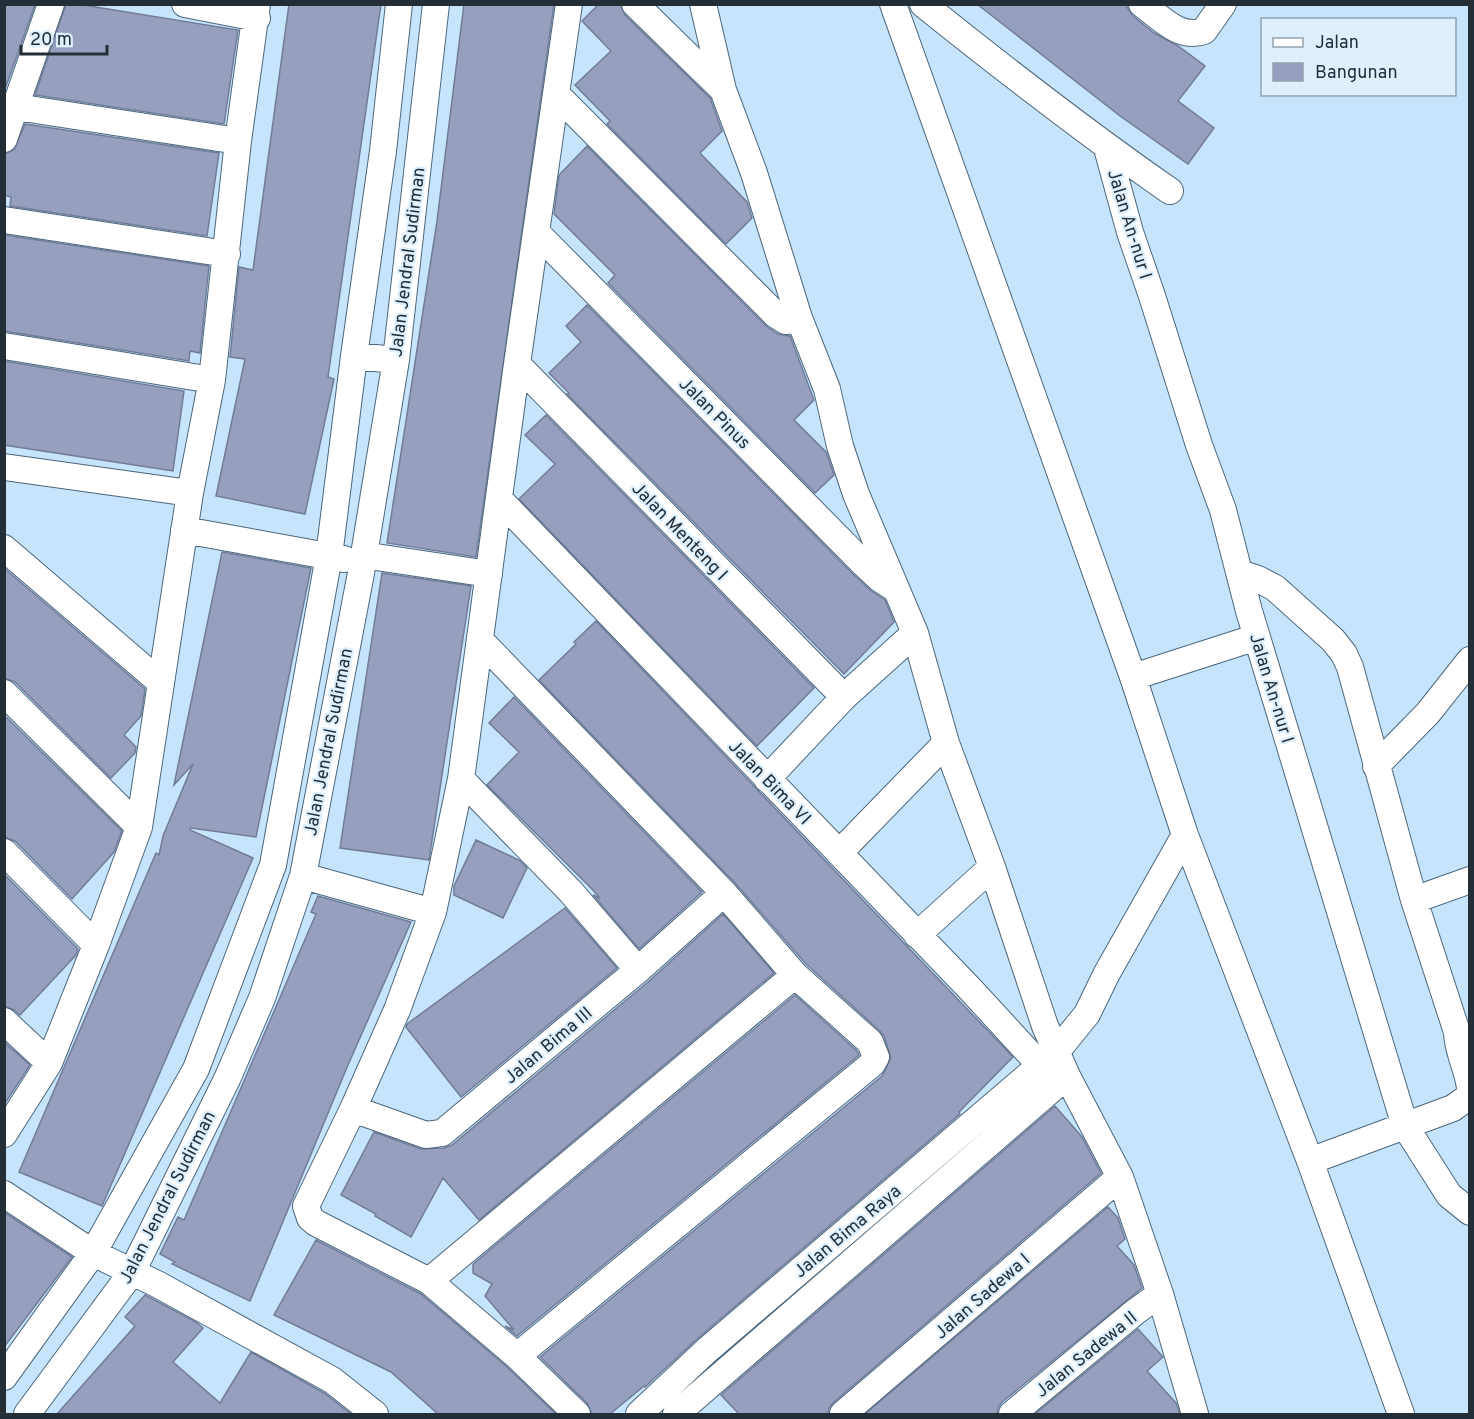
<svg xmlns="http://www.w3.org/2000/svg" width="1474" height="1419" viewBox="0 0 1474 1419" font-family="Overpass,sans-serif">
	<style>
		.building { fill: #96a0be; stroke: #727c98; stroke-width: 1.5 }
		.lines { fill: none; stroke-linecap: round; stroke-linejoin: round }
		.minor-casing { stroke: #4c677c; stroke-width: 28 }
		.minor { stroke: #fff; stroke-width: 26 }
		.labels { text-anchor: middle; stroke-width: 4.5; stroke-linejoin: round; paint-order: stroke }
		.street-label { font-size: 18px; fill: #232e37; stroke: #def0fe }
	</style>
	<rect width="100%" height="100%" fill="#c6e4fc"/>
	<path class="building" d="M 4,4 L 35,5 L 4,92 Z
		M 66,4 L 77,4 L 238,30 L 224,124 L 35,95 Z
		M 289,4 L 381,4 L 328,377 L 334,379 L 305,514 L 216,496 L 245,359 L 230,357 L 239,267 L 253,270 Z
		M 464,4 L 554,4 L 476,557 L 387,543 L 437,221 Z
		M 599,4 L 620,4 L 625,15 L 710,98 L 722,131 L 700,153 L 747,202 L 752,218 L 726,244 L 607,124 L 610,121 L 575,85 L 611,51 L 582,21 Z
		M 977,4 L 1125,4 L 1133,16 L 1154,33 L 1178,46 L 1205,66 L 1178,101 L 1214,128 L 1188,164 L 1120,116 Z
		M 25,124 L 219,153 L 207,236 L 10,206 L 11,197 L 4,195 L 4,154 L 14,150 Z
		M 587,146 L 766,326 L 778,334 L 790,336 L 814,400 L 794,420 L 826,452 L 834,475 L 815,493 L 608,283 L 615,275 L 554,214 L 559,175 Z
		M 5,235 L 209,266 L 200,353 L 190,351 L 189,361 L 4,331 Z
		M 587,305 L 854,575 L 870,590 L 885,600 L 894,622 L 844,674 L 567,394 L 569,393 L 549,373 L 581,342 L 566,326 Z
		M 4,361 L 184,391 L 173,471 L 4,445 Z
		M 546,415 L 814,688 L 757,746 L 519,499 L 555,464 L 525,435 Z
		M 222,552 L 311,568 L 256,837 L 191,828 L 190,830 L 253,858 L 102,1206 L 19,1172 L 156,853 L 159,855 L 163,836 L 193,764 L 174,785 Z
		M 4,568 L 145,689 L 141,716 L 124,735 L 136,747 L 135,753 L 111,778 L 15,682 L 4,678 Z
		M 382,573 L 471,586 L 429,860 L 340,848 Z
		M 596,621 L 1013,1057 L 959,1112 L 960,1114 L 696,1340 L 645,1387 L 644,1386 L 610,1414 L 592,1414 L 587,1403 L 540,1357 L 882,1076 L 891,1058 L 884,1036 L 880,1031 L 806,964 L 735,883 L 539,680 L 576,644 L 574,642 Z
		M 514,697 L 702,892 L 639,949 L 593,895 L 600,898 L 591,888 L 487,785 L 519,752 L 489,723 Z
		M 4,715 L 122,831 L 114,852 L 72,899 L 15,841 L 4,837 Z
		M 476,840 L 519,860 L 527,868 L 503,918 L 454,895 L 454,886 Z
		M 4,874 L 78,949 L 76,955 L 20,1015 L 14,1010 L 4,1006 Z
		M 318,896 L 411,922 L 348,1065 L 250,1301 L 172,1264 L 175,1262 L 160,1254 L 178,1217 L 184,1220 L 316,914 L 311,912 Z
		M 565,908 L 617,968 L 461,1097 L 406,1027 L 407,1024 Z
		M 723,914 L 774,973 L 479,1220 L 443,1178 L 411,1237 L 375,1216 L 376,1214 L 341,1195 L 374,1132 L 421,1149 L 444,1148 L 452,1145 L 648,982 Z
		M 795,995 L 857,1051 L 859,1055 L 517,1336 L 505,1326 L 514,1330 L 485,1296 L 492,1284 L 473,1273 L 473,1264 Z
		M 4,1042 L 30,1065 L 4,1105 Z
		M 1055,1106 L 1082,1137 L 1101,1173 L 833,1403 L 829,1408 L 828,1414 L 739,1414 L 721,1395 Z
		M 1108,1207 L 1118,1218 L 1125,1239 L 1117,1246 L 1134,1265 L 1142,1288 L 1002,1402 L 998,1408 L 997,1414 L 865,1414 Z
		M 4,1212 L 72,1257 L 4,1347 Z
		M 316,1240 L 421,1294 L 507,1367 L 556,1414 L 438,1414 L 391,1372 L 274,1315 Z
		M 145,1295 L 196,1322 L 203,1328 L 173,1362 L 220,1403 L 251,1352 L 324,1393 L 351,1414 L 57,1414 L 135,1326 L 125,1317 Z
		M 1138,1329 L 1163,1357 L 1147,1371 L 1176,1403 L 1180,1414 L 1035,1414 Z"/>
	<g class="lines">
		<defs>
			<path id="minor" d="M 185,4 L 257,18
				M 569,4 L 517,364 L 461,779 L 433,912 L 397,1010 L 353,1109 L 306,1206 L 310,1218 L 316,1223 L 429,1281 L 517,1356 L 577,1414
				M 635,4 L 723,90
				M 703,4 L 723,90 L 754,173 L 799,318 L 827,389 L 840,446 L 856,494 L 915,633 L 946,743 L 992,867 L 1045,1026 L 1067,1076 L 1120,1177 L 1160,1294 L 1195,1414
				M 893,4 L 1133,677 L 1185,835 L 1310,1161 L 1401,1414
				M 923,4 C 1004,69 1085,132 1170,191
				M 1142,4 C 1161,18 1180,40 1204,31 L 1223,4
				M 557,95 L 776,315 L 786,321 L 799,318
				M 16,107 L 238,141
				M 4,139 L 51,4
				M 1107,148 L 1130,232 L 1152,296 L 1199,445 L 1223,510 L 1249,611 L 1405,1126 L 1449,1195 L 1470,1212
				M 4,220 L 227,254
				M 536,232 L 864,564 L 880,579 L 894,588
				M 4,346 L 212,380
				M 354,356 L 396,360
				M 517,364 L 844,697
				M 4,467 L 190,493
				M 499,499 L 972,991 L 1041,1066
				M 184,530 L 344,559
				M 4,548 L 160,682
				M 363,555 L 489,574
				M 1240,573 L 1258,579 L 1275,588 L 1333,640 L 1344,654 L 1350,667 L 1414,900 L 1457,1032 C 1457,1051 1468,1069 1470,1088
				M 481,641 L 724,893 L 795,975 L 870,1042 L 876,1057 L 872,1064 L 517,1356
				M 1133,677 L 1257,637
				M 4,693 L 139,827
				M 1376,766 L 1428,713 L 1470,660
				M 461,779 L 571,892 L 638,970
				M 767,779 L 844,697 L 915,633
				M 4,852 L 96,945
				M 839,853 L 946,743
				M 303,876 L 433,912
				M 1414,900 L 1470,880
				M 917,935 L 992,867
				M 4,1021 L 49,1063
				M 353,1109 L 426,1135 L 442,1133 L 638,970 L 724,893
				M 4,1134 L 49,1063 L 96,945 L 139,827 L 190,493 L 212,380 L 238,141 L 257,4
				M 1310,1161 L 1453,1108 L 1467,1098 L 1470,1092
				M 4,1194 L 93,1253 L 157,1284 L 332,1380 L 375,1414
				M 429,1281 L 795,975
				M 4,1377 L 93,1253 L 196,1069 L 273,865 L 329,556 L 354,356 L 383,151 L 399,4
				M 27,1414 L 132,1272 L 228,1077 L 262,998 L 303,876 L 361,573 L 396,360 L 436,4
				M 639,1414 L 706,1351 L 1057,1051 L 1087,1014 L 1107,973 L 1185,835
				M 676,1414 L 1067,1076
				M 843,1414 L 1120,1177
				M 1012,1414 L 1135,1312 L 1160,1294"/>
		</defs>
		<use href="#minor" class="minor-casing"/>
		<use href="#minor" class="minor"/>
	</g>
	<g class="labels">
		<g class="street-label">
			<text transform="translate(1130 224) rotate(73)" y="6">Jalan An-nur I</text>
			<text transform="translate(407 262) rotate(-83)" y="6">Jalan Jendral Sudirman</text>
			<text transform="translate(715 413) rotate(45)" y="6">Jalan Pinus</text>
			<text transform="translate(680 531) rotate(46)" y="6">Jalan Menteng I</text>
			<text transform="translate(1272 688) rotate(73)" y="6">Jalan An-nur I</text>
			<text transform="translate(328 742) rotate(-79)" y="6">Jalan Jendral Sudirman</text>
			<text transform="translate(770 782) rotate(46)" y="6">Jalan Bima VI</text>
			<text transform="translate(548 1045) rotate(-40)" y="6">Jalan Bima III</text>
			<text transform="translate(167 1197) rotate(-63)" y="6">Jalan Jendral Sudirman</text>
			<text transform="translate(847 1231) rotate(-40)" y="6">Jalan Bima Raya</text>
			<text transform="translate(982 1296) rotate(-41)" y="6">Jalan Sadewa I</text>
			<text transform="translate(1086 1354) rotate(-39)" y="6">Jalan Sadewa II</text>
		</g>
	</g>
	<rect width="1474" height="1419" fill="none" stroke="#232e37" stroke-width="12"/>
	<rect x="1261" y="18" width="195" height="78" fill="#def0fe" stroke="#93a2ae" stroke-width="1.5"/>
	<rect x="1273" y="38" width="30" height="9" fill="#ffffff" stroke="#93a2ae" stroke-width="1.5"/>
	<text x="1315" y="48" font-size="18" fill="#232e37">Jalan</text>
	<rect x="1273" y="63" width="30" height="18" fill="#96a0be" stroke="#93a2ae" stroke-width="1.5"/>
	<text x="1315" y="78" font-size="18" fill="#232e37">Bangunan</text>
	<path d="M21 45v9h86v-9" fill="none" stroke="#232e37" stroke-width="3"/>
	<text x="30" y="45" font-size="18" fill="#232e37" stroke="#def0fe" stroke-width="4.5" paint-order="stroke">20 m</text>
</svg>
